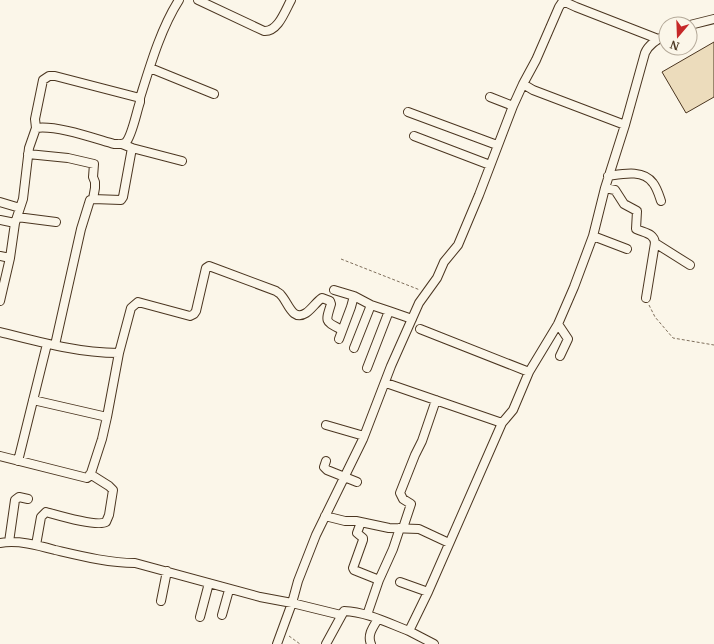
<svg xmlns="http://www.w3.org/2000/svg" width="714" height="644" viewBox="0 0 714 644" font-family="Merriweather,serif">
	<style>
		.building { fill: #ecdcbc; stroke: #4a3520 }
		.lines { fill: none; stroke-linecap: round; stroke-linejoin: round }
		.minor-casing { stroke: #4a3520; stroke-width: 10 }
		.path { stroke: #7f6f5c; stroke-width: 1; stroke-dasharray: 3 2; stroke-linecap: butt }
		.minor { stroke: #fbf6e9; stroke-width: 8 }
	</style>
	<rect width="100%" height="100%" fill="#fbf6e9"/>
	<path class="building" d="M 714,42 L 714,97 L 686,113 L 662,72 Z"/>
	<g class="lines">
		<defs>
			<path id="minor" d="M 198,0 L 264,31 C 278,32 285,11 291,0
				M 563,0 L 563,1 L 576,7 L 658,39
				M 563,1 L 559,7 L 536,60 L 523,84 L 533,90 L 625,125
				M 690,25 L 714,19
				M 150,68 L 214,94
				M 490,97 L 513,106
				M 408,112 L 497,145
				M 36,128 L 35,119 L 43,80 L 49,76 L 55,76 L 140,98
				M 414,136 L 490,165
				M 132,148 L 182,161
				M 28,154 L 68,158 L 94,164 L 93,177 L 95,182 L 95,188 L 93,199
				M 608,176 C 622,174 643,169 653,183 C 657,188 659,195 661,201
				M 605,188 L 615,190 L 624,204 L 637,211 L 636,229 C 644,233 654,233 655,243 L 646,298
				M 0,202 L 20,208
				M 17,217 L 56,222
				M 0,220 L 15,223
				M 593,236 L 627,249
				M 655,243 L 690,265
				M 0,256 L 10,258
				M 334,290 L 354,296 L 371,305
				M 0,301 L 10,258 L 15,223 L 23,199 L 29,148 L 36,128 C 56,125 93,138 114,144 C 119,144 123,145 126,142 C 132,136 137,110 140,102 L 140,98 C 150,66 161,28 179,0
				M 558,324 L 568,339 L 560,356
				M 420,329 L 529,372
				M 0,332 C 39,342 79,353 119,353 L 131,308 L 138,302 L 190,316 L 194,314 L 196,311 L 206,268 L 209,266 L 276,291 C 278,293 280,293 281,295 C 288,302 292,322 306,313 C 312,309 316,302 322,298 L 330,301 L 331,304 C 325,323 325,321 342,330
				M 339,339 L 351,307 L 354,296
				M 55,345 L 81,229 L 90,200 L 93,199 L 121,200 L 123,197 L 132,148 L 122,144
				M 354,348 L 371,305 L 389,311
				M 367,368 L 389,311 L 412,319
				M 386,383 L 502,423
				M 107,417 L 119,353
				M 326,425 L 364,436
				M 0,456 L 87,478 L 90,476 L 102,439 L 107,417 L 33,400
				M 18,461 L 47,344
				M 326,461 L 324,467 L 327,470 L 357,482
				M 325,516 L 345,521 L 356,521 L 389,528 L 419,529 L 449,543
				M 361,522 L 357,533 L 363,538 L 363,540 L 353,568 L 354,570 L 379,580 L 367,615
				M 403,528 L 411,504 L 403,499 L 400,493 L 415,455 L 422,441 L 436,400
				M 9,542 L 15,500 L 19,497 L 28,499
				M 0,543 C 18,540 37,545 55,550 C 81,556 109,563 135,563 L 260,597 L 292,603 L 341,615
				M 36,545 L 41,517 L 46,512 C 57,515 97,527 106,522 L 109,515 L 113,490 L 109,486 L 90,474
				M 379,580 L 393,549 L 400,528
				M 400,582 L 428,592
				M 161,601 L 167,571
				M 222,615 L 229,590
				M 200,617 L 209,583
				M 409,631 L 434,644
				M 277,644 L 292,603 L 298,581 L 316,535 L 363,439 L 391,366 L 419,303 L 437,278 L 444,262 L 458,245 L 479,195 L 513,106 L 523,84
				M 326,644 L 344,611 C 367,612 388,623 409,631 L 428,592 L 502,423 L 513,410 L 529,372 L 558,324 L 574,287 L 593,236 L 605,188 L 625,125 L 645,53 C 649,44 657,40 666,35
				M 371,644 C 367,635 373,627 378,619"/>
		</defs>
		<use href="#minor" class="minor-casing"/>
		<path class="path" d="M 341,259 L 420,290
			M 649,305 L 655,317 L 673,338 L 714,345
			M 289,636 L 300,644"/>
		<use href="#minor" class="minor"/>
	</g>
	<g transform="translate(678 36) rotate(199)"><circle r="19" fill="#fbf6e9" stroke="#b4a999"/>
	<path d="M0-3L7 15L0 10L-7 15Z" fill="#c62828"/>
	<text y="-6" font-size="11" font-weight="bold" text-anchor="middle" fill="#4a3520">N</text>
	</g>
</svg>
